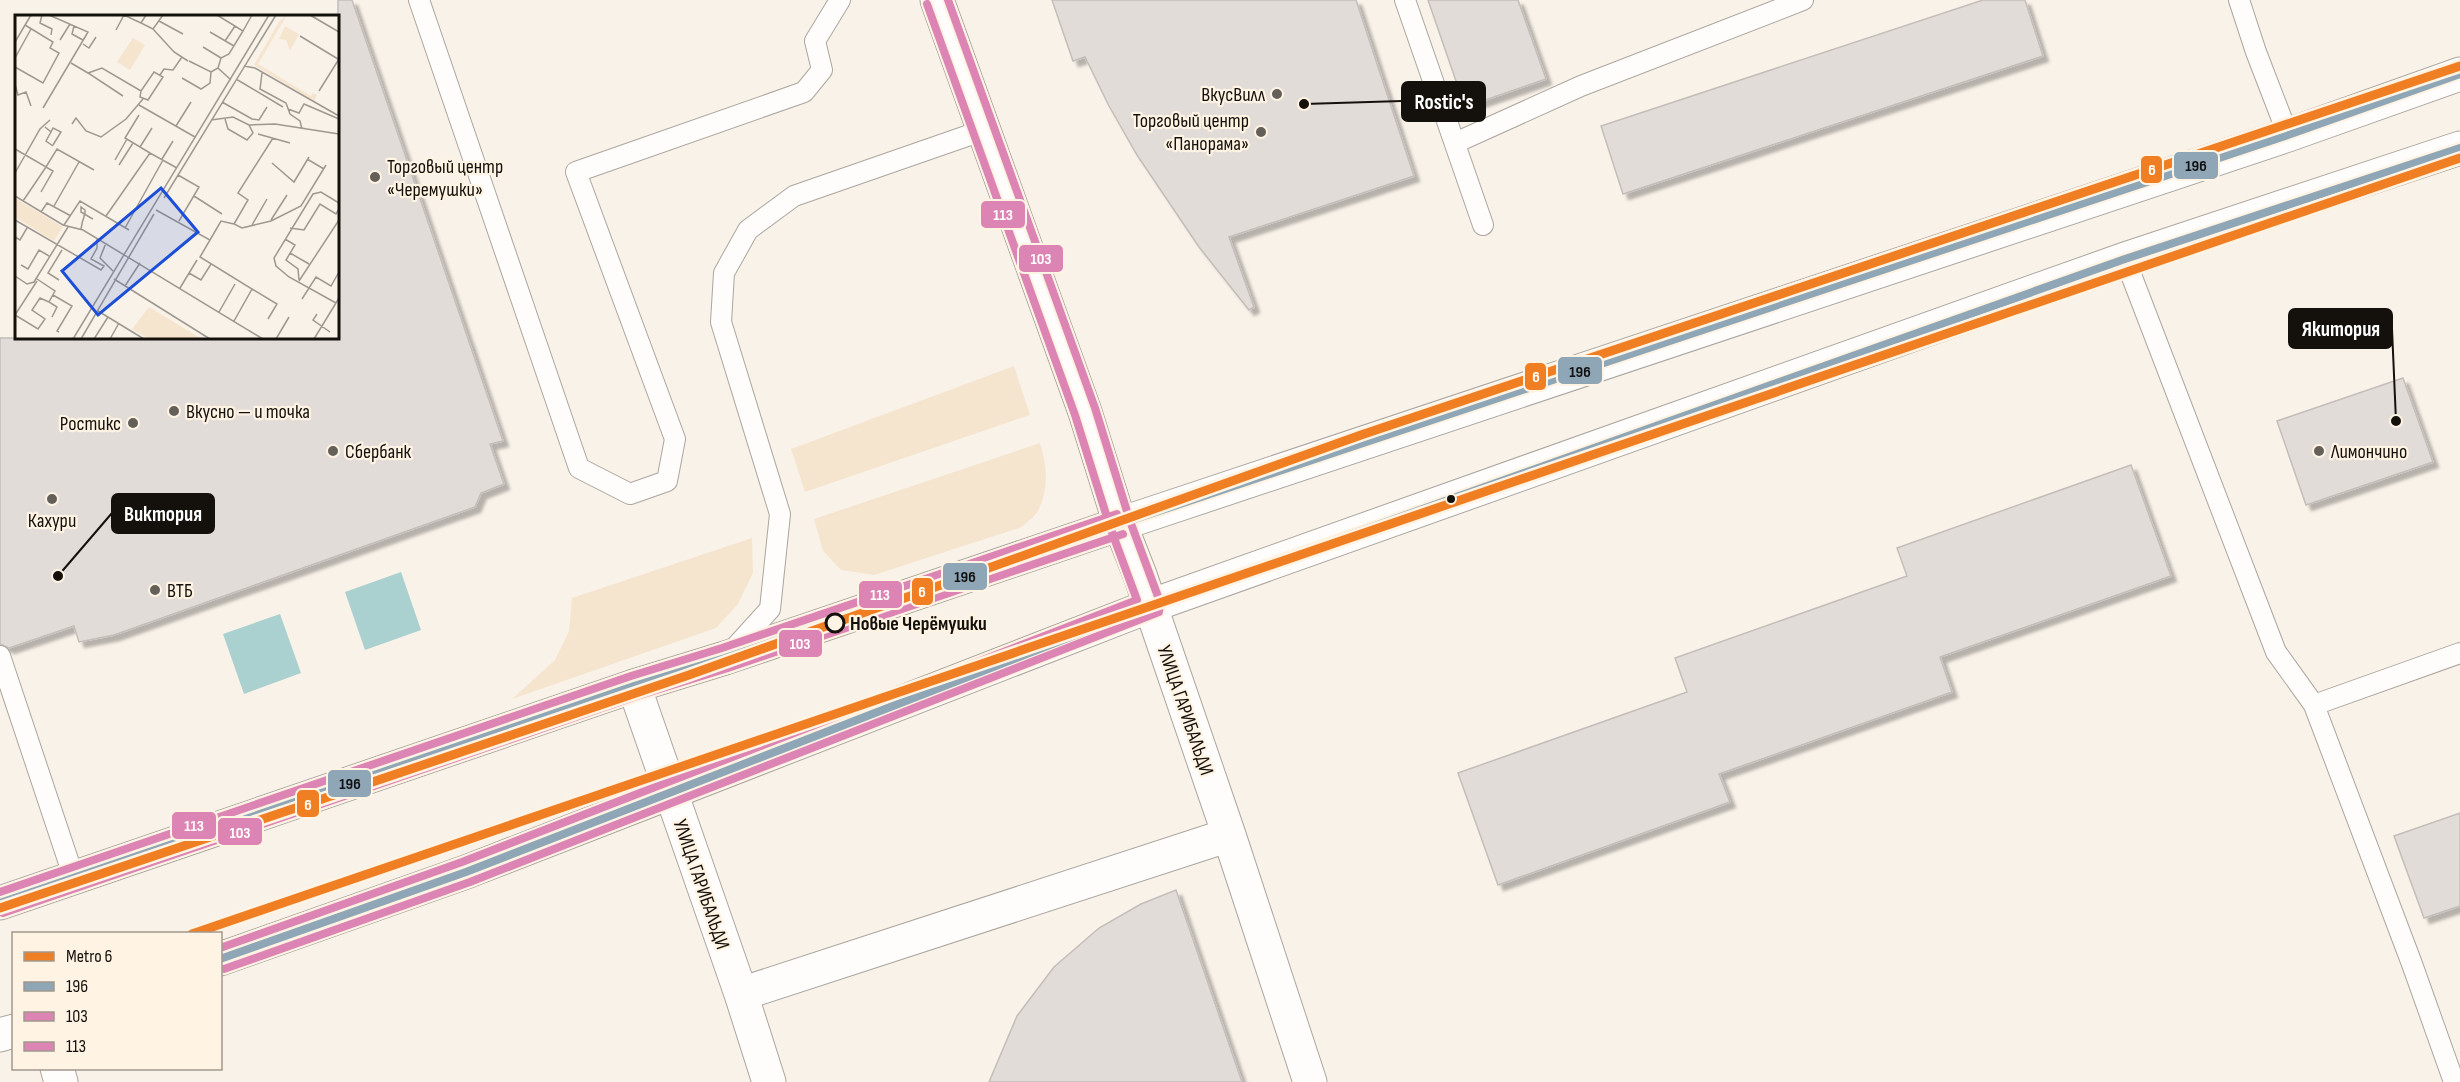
<svg xmlns="http://www.w3.org/2000/svg" width="2460" height="1082" viewBox="0 0 2460 1082" font-family="'Sofia Sans Condensed',sans-serif">
	<style>
		.green { fill: #f6e5ce }
		.water { fill: #aad0cf }
		.building { fill: #e2dcd9; stroke: #c4bdba; stroke-width: 1.5; filter: url(#shadow) }
		.lines { fill: none; stroke-linecap: round; stroke-linejoin: round }
		.service-casing { stroke: #aba69f; stroke-width: 22 }
		.minor-casing { stroke: #aba69f; stroke-width: 35 }
		.tertiary-casing { stroke: #aba69f; stroke-width: 35 }
		.primary-casing { stroke: #aba69f; stroke-width: 35 }
		.service { stroke: #fefdfc; stroke-width: 20 }
		.minor { stroke: #fefdfc; stroke-width: 33 }
		.tertiary { stroke: #fefdfc; stroke-width: 33 }
		.primary { stroke: #fefdfc; stroke-width: 33 }
		.bus-1-casing { stroke: #fff3e3; stroke-width: 12 }
		.bus-2-casing { stroke: #fff3e3; stroke-width: 12 }
		.bus-3-casing { stroke: #fff3e3; stroke-width: 12 }
		.bus-1 { stroke: #8ea6b6; stroke-width: 8 }
		.bus-2 { stroke: #dc85b4; stroke-width: 8 }
		.bus-3 { stroke: #dc85b4; stroke-width: 8 }
		.metro-1-casing { stroke: #fff3e3; stroke-width: 14 }
		.metro-1 { stroke: #f07e23; stroke-width: 9 }
		.poi-dot { fill: #645f59; stroke: #fff3e3; stroke-width: 2 }
		.bus-dot { fill: #14100b; stroke: #fff3e3; stroke-width: 2 }
		.stop-dot { fill: #fff3e3; stroke: #14100b; stroke-width: 3 }
		.labels { text-anchor: middle; stroke-width: 4.5; stroke-linejoin: round; paint-order: stroke }
		.poi-label { font-size: 20px; fill: #14100b; stroke: #fff3e3; text-anchor: start }
		.stop-label { font-size: 20px; font-weight: bold; fill: #14100b; stroke: #fff3e3; text-anchor: start }
		.street-label { font-size: 20px; fill: #14100b; stroke: #fff3e3 }
		.inset-road { fill: none; stroke: #9d9890; stroke-width: 1.5 }
		.view { fill: #1d4ed8; fill-opacity: 0.15; stroke: #1d4ed8; stroke-width: 3 }
		.inset-edge { fill: none; stroke: #14100b; stroke-width: 3 }
		.leader { fill: none; stroke: #14100b; stroke-width: 2 }
		.callout-dot { fill: #14100b; stroke: #fff3e3; stroke-width: 2 }
		.callout { fill: #14100b; stroke: #14100b; stroke-width: 2 }
		.callout-label { font-size: 21px; text-anchor: middle; font-weight: bold; fill: #fff }
		.line-badge { stroke: #fff3e3; stroke-width: 2 }
		.badge-label { font-size: 16px; text-anchor: middle; font-weight: bold; fill: #fff }
		.pale-badge-label { font-size: 16px; text-anchor: middle; font-weight: bold; fill: #111 }
	</style>
	<defs>
		<filter id="shadow"><feDropShadow dx="5.5" dy="5.5" stdDeviation="1.5" flood-color="#0004"/></filter>
	</defs>
	<rect width="100%" height="100%" fill="#f9f2e9"/>
	<path class="green" d="M 1014,366 L 1030,415 L 805,492 L 791,449 Z
		M 1040,443 C 1047,465 1049,488 1039,509 C 1036,516 1027,522 1022,527 L 874,575 L 841,570 L 823,551 L 814,519 Z
		M 752,538 L 753,573 L 738,604 L 716,628 L 512,699 L 555,660 L 569,631 L 572,598 Z"/>
	<path class="water" d="M 401,572 L 421,630 L 365,650 L 345,592 Z
		M 280,614 L 301,673 L 244,694 L 223,634 Z"/>
	<path class="building" d="M 338,0 L 352,0 L 503,441 L 490,444 L 504,484 L 481,493 L 475,507 L 114,635 L 79,642 L 74,626 L 9,648 L 0,644 L 0,338 L 338,338 Z
		M 1052,0 L 1356,0 L 1414,176 L 1229,237 L 1254,307 L 1249,310 L 1199,247 L 1137,155 L 1109,106 L 1085,57 L 1073,61 Z
		M 1428,0 L 1518,0 L 1546,79 L 1465,107 Z
		M 1983,0 L 2025,0 L 2043,56 L 1623,194 L 1601,126 Z
		M 2403,378 L 2433,462 L 2306,505 L 2277,421 Z
		M 2131,465 L 2171,576 L 1940,657 L 1952,692 L 1719,774 L 1730,802 L 1498,885 L 1458,773 L 1687,692 L 1675,658 L 1907,576 L 1897,548 Z
		M 2460,813 L 2460,906 L 2424,918 L 2394,836 Z
		M 1176,890 L 1242,1082 L 989,1082 L 1017,1016 L 1054,967 L 1099,928 L 1141,904 Z"/>
	<g class="lines">
		<defs>
			<path id="service" d="M 419,0 L 579,468 L 630,494 L 667,481 L 675,439 L 576,172 L 804,92 L 822,70 L 815,41 L 840,0
				M 1405,0 L 1483,225
				M 2239,0 L 2256,52 L 2288,135
				M 1455,143 L 1581,86 L 1803,0
				M 2125,259 L 2276,652 L 2314,705 L 2412,964 L 2454,1082
				M 731,652 L 770,609 L 780,514 L 721,322 L 724,273 L 748,230 L 794,196 L 984,130
				M 0,656 L 74,878
				M 2314,705 L 2460,653"/>
			<path id="minor" d="M 57,1068 L 61,1082"/>
			<path id="tertiary" d="M 937,0 L 1085,412 L 1120,524 L 1140,575 L 1229,835 L 1310,1082
				M 634,686 L 741,994 L 769,1082
				M 741,994 L 1229,835"/>
			<path id="primary" d="M 0,903 L 634,686 L 725,658 L 1120,524 L 2288,135 L 2460,74
				M 220,959 L 466,872 L 1150,606 L 2125,259 L 2460,148
				M 0,1035 L 14,1031"/>
		</defs>
		<use href="#service" class="service-casing"/>
		<use href="#minor" class="minor-casing"/>
		<use href="#tertiary" class="tertiary-casing"/>
		<use href="#primary" class="primary-casing"/>
		<use href="#service" class="service"/>
		<use href="#minor" class="minor"/>
		<use href="#tertiary" class="tertiary"/>
		<use href="#primary" class="primary"/>
		<defs>
			<path id="bus-1" d="M 0,903 L 634,686 L 725,658 L 1120,524 L 2288,135 L 2460,74
				M 220,959 L 466,872 L 1150,606 L 2125,259 L 2460,148"/>
			<path id="bus-2" d="M 3,913 L 637,696 L 728,668 L 1123,534
				M 224,969 L 470,882 L 1159,612 L 1160,602 L 1130,521 L 1095,408 L 948,0"/>
			<path id="bus-3" d="M 0,892 L 631,676 L 722,648 L 1117,514
				M 220,948 L 462,862 L 1137,600 L 1110,527 L 1075,415 L 927,4"/>
		</defs>
		<use href="#bus-1" class="bus-1-casing"/>
		<use href="#bus-2" class="bus-2-casing"/>
		<use href="#bus-3" class="bus-3-casing"/>
		<use href="#bus-1" class="bus-1"/>
		<use href="#bus-2" class="bus-2"/>
		<use href="#bus-3" class="bus-3"/>
		<defs>
			<path id="metro-1" d="M 0,908 L 686,676 L 1361,435 L 2460,66
				M 192,934 L 2460,158"/>
		</defs>
		<use href="#metro-1" class="metro-1-casing"/>
		<use href="#metro-1" class="metro-1"/>
	</g>
	<g class="poi-dot">
		<circle cx="1277" cy="94" r="6"/>
		<circle cx="1261" cy="132" r="6"/>
		<circle cx="375" cy="177" r="6"/>
		<circle cx="174" cy="411" r="6"/>
		<circle cx="133" cy="423" r="6"/>
		<circle cx="333" cy="451" r="6"/>
		<circle cx="2319" cy="451" r="6"/>
		<circle cx="52" cy="499" r="6"/>
		<circle cx="155" cy="590" r="6"/>
	</g>
	<circle class="bus-dot" cx="1451" cy="499" r="5"/>
	<circle class="stop-dot" cx="835" cy="623" r="9"/>
	<g class="labels">
		<g class="poi-label">
			<text x="1265" y="101" text-anchor="end">ВкусВилл</text>
			<text x="1249" y="127" text-anchor="end">Торговый центр<tspan x="1249" dy="23">«Панорама»</tspan></text>
			<text x="387" y="173">Торговый центр<tspan x="387" dy="23">«Черемушки»</tspan></text>
			<text x="186" y="418">Вкусно — и точка</text>
			<text x="121" y="430" text-anchor="end">Ростикс</text>
			<text x="345" y="458">Сбербанк</text>
			<text x="2331" y="458">Лимончино</text>
			<text x="52" y="527" text-anchor="middle">Кахури</text>
			<text x="167" y="597">ВТБ</text>
		</g>
		<g class="stop-label">
			<text x="850" y="630">Новые Черёмушки</text>
		</g>
		<g class="street-label">
			<text transform="translate(1186 710) rotate(71)" y="7">УЛИЦА ГАРИБАЛЬДИ</text>
			<text transform="translate(702 884) rotate(71)" y="7">УЛИЦА ГАРИБАЛЬДИ</text>
		</g>
	</g>
	<g transform="translate(15 15)">
		<rect width="324" height="324" fill="#f9f2e9"/>
		<path d="M 272,0 L 243,49 L 296,81 L 298,78 L 302,80 L 299,86 L 239,50 L 264,7 ZM 270,11 L 284,19 L 275,36 L 271,25 L 264,24 ZM 118,23 L 130,30 L 115,55 L 102,47 ZM 0,183 L 48,212 L 39,226 L 0,202 ZM 134,292 L 187,324 L 134,324 L 117,314 Z" fill="#f6e5ce"/>
		<path class="inset-road" d="M 27,0 L 25,8 L 37,14 L 36,20M 131,0 L 126,8 L 138,14 L 148,0M 202,0 L 228,16 L 214,39 L 206,43 L 203,53 L 216,65M 295,0 L 324,17M 144,6 L 168,19M 59,11 L 57,19 L 68,25M 138,14 L 159,37 L 173,46M 101,15 L 109,0 L 126,8M 228,16 L 237,0M 195,17 L 219,31M 285,21 L 323,44M 45,25 L 55,9M 210,26 L 220,11M 0,27 L 16,0M 68,29 L 74,33 L 81,22M 188,32 L 206,43M 0,43 L 16,14M 174,46 L 196,57 L 203,53M 56,48 L 73,58M 229,51 L 240,53 L 324,101M 0,52 L 28,68 L 44,38 L 35,33 L 38,27 L 10,10M 247,58 L 245,74 L 271,88 L 275,99 L 285,106 L 287,114M 145,60 L 149,54 L 158,55 L 167,42M 167,63 L 186,74 L 195,68 L 196,57M 221,64 L 268,92M 0,69 L 3,80 L 11,77 L 16,91M 304,76 L 324,44M 108,81 L 73,58 L 87,53 L 126,76 L 139,57 L 148,62 L 133,85 L 125,82 L 126,76M 207,87 L 237,104 L 244,105 L 252,92M 124,90 L 180,122M 28,93 L 73,17 L 34,0M 273,94 L 284,98 L 289,89 L 324,104M 124,100 L 110,123 L 135,138M 210,104 L 213,114 L 232,125 L 238,118 L 234,110M 196,105 L 218,102 L 234,110 L 260,109 L 324,119M 57,109 L 61,103 L 71,116 L 86,122 L 111,104 L 128,84M 161,111 L 176,87M 30,112 L 36,117 L 31,126 L 38,131M 36,117 L 38,113 L 46,117 L 38,130M 243,119 L 275,128M 258,123 L 223,178 L 233,185 L 219,209 L 227,213 L 256,206 L 286,191 L 311,150M 125,132 L 137,113M 0,134 L 31,152 L 42,134 L 79,155M 147,144 L 158,126M 292,144 L 309,154M 100,145 L 112,124M 257,148 L 279,167 L 294,142M 104,150 L 118,128M 0,158 L 25,114 L 35,105M 163,160 L 184,172 L 164,206M 0,181 L 48,210 L 68,215 L 248,324M 179,181 L 207,199M 149,183 L 261,0M 8,186 L 31,152 L 38,156 L 26,177M 39,191 L 64,147M 141,195 L 195,225 L 185,242 L 237,274 L 219,306M 26,197 L 32,188 L 56,201M 91,201 L 135,138 L 162,153M 0,205 L 86,255 L 89,251 L 76,244 L 82,233 L 82,223M 256,205 L 272,180M 49,210 L 65,186 L 114,215M 237,210 L 252,184M 110,213 L 148,145M 275,213 L 289,215 L 305,189 L 321,199 L 324,194M 66,214 L 67,209 L 67,208 L 69,202 L 69,201 L 70,199 L 70,195 L 66,192 L 66,197 L 76,203 L 78,204M 0,222 L 5,225 L 12,213M 270,224 L 280,230 L 271,245 L 283,254 L 284,265M 195,225 L 206,206 L 219,209M 91,228 L 85,243 L 98,256M 275,238 L 294,249M 6,250 L 13,254 L 24,235 L 34,241M 174,258 L 186,265 L 196,249M 0,261 L 12,269 L 19,267 L 53,212M 22,264 L 40,276 L 34,287 L 42,292 L 37,302M 99,264 L 195,324M 44,265 L 33,258 L 47,235M 22,266 L 0,300 L 23,314 L 30,304 L 17,295 L 25,283 L 34,287M 284,266 L 324,205M 110,271 L 125,248M 165,273 L 182,245M 237,274 L 262,289 L 253,304M 38,280 L 57,291 L 42,316 L 44,317M 287,284 L 301,262 L 316,271 L 324,257M 321,288 L 274,262 L 261,251 L 259,243 L 298,179 L 306,177 L 324,188M 83,296 L 129,324M 204,297 L 220,269M 302,299 L 298,305 L 315,317M 58,324 L 254,0M 66,324 L 139,199M 79,324 L 93,302M 95,324 L 104,308M 261,324 L 274,302M 299,324 L 324,283"/>
		<path class="view" d="M 146,173 L 183,217 L 83,300 L 47,256 Z"/>
		<rect width="324" height="324" class="inset-edge"/>
	</g>
	<path class="leader" d="M1304 104L1402 101M2396 421L2392 329M58 576L112 513"/>
	<g class="callout-dot">
		<circle cx="1304" cy="104" r="6"/>
		<circle cx="2396" cy="421" r="6"/>
		<circle cx="58" cy="576" r="6"/>
	</g>
	<g class="callout">
		<rect x="1402" y="82" width="83" height="39" rx="6"/>
		<rect x="2289" y="309" width="103" height="39" rx="6"/>
		<rect x="112" y="494" width="102" height="39" rx="6"/>
	</g>
	<g class="callout-label">
		<text x="1444" y="109">Rostic's</text>
		<text x="2341" y="336">Якитория</text>
		<text x="163" y="521">Виктория</text>
	</g>
	<g class="line-badge">
		<rect x="2173" y="151" width="46" height="29" rx="6" fill="#8ea6b6"/>
		<rect x="2140" y="155" width="23" height="29" rx="6" fill="#f07e23"/>
		<rect x="980" y="200" width="46" height="29" rx="6" fill="#dc85b4"/>
		<rect x="1018" y="244" width="46" height="29" rx="6" fill="#dc85b4"/>
		<rect x="1557" y="356" width="46" height="29" rx="6" fill="#8ea6b6"/>
		<rect x="1524" y="362" width="23" height="29" rx="6" fill="#f07e23"/>
		<rect x="942" y="562" width="46" height="29" rx="6" fill="#8ea6b6"/>
		<rect x="911" y="577" width="23" height="29" rx="6" fill="#f07e23"/>
		<rect x="858" y="580" width="45" height="29" rx="6" fill="#dc85b4"/>
		<rect x="778" y="629" width="45" height="29" rx="6" fill="#dc85b4"/>
		<rect x="327" y="769" width="45" height="29" rx="6" fill="#8ea6b6"/>
		<rect x="296" y="789" width="24" height="29" rx="6" fill="#f07e23"/>
		<rect x="171" y="811" width="46" height="29" rx="6" fill="#dc85b4"/>
		<rect x="217" y="817" width="46" height="29" rx="6" fill="#dc85b4"/>
	</g>
	<g class="badge-label">
		<text x="2152" y="175">6</text>
		<text x="1003" y="220">113</text>
		<text x="1041" y="264">103</text>
		<text x="1536" y="382">6</text>
		<text x="922" y="597">6</text>
		<text x="880" y="600">113</text>
		<text x="800" y="649">103</text>
		<text x="308" y="810">6</text>
		<text x="194" y="831">113</text>
		<text x="240" y="838">103</text>
	</g>
	<g class="pale-badge-label">
		<text x="2196" y="171">196</text>
		<text x="1580" y="377">196</text>
		<text x="965" y="582">196</text>
		<text x="350" y="789">196</text>
	</g>
	<rect x="12" y="932" width="210" height="138" fill="#fff3e3" stroke="#a1988d" stroke-width="1.5"/>
	<rect x="24" y="952" width="30" height="9" fill="#f07e23" stroke="#a1988d" stroke-width="1.5"/>
	<text x="66" y="962" font-size="18" fill="#14100b">Metro 6</text>
	<rect x="24" y="982" width="30" height="9" fill="#8ea6b6" stroke="#a1988d" stroke-width="1.5"/>
	<text x="66" y="992" font-size="18" fill="#14100b">196</text>
	<rect x="24" y="1012" width="30" height="9" fill="#dc85b4" stroke="#a1988d" stroke-width="1.5"/>
	<text x="66" y="1022" font-size="18" fill="#14100b">103</text>
	<rect x="24" y="1042" width="30" height="9" fill="#dc85b4" stroke="#a1988d" stroke-width="1.5"/>
	<text x="66" y="1052" font-size="18" fill="#14100b">113</text>
</svg>
